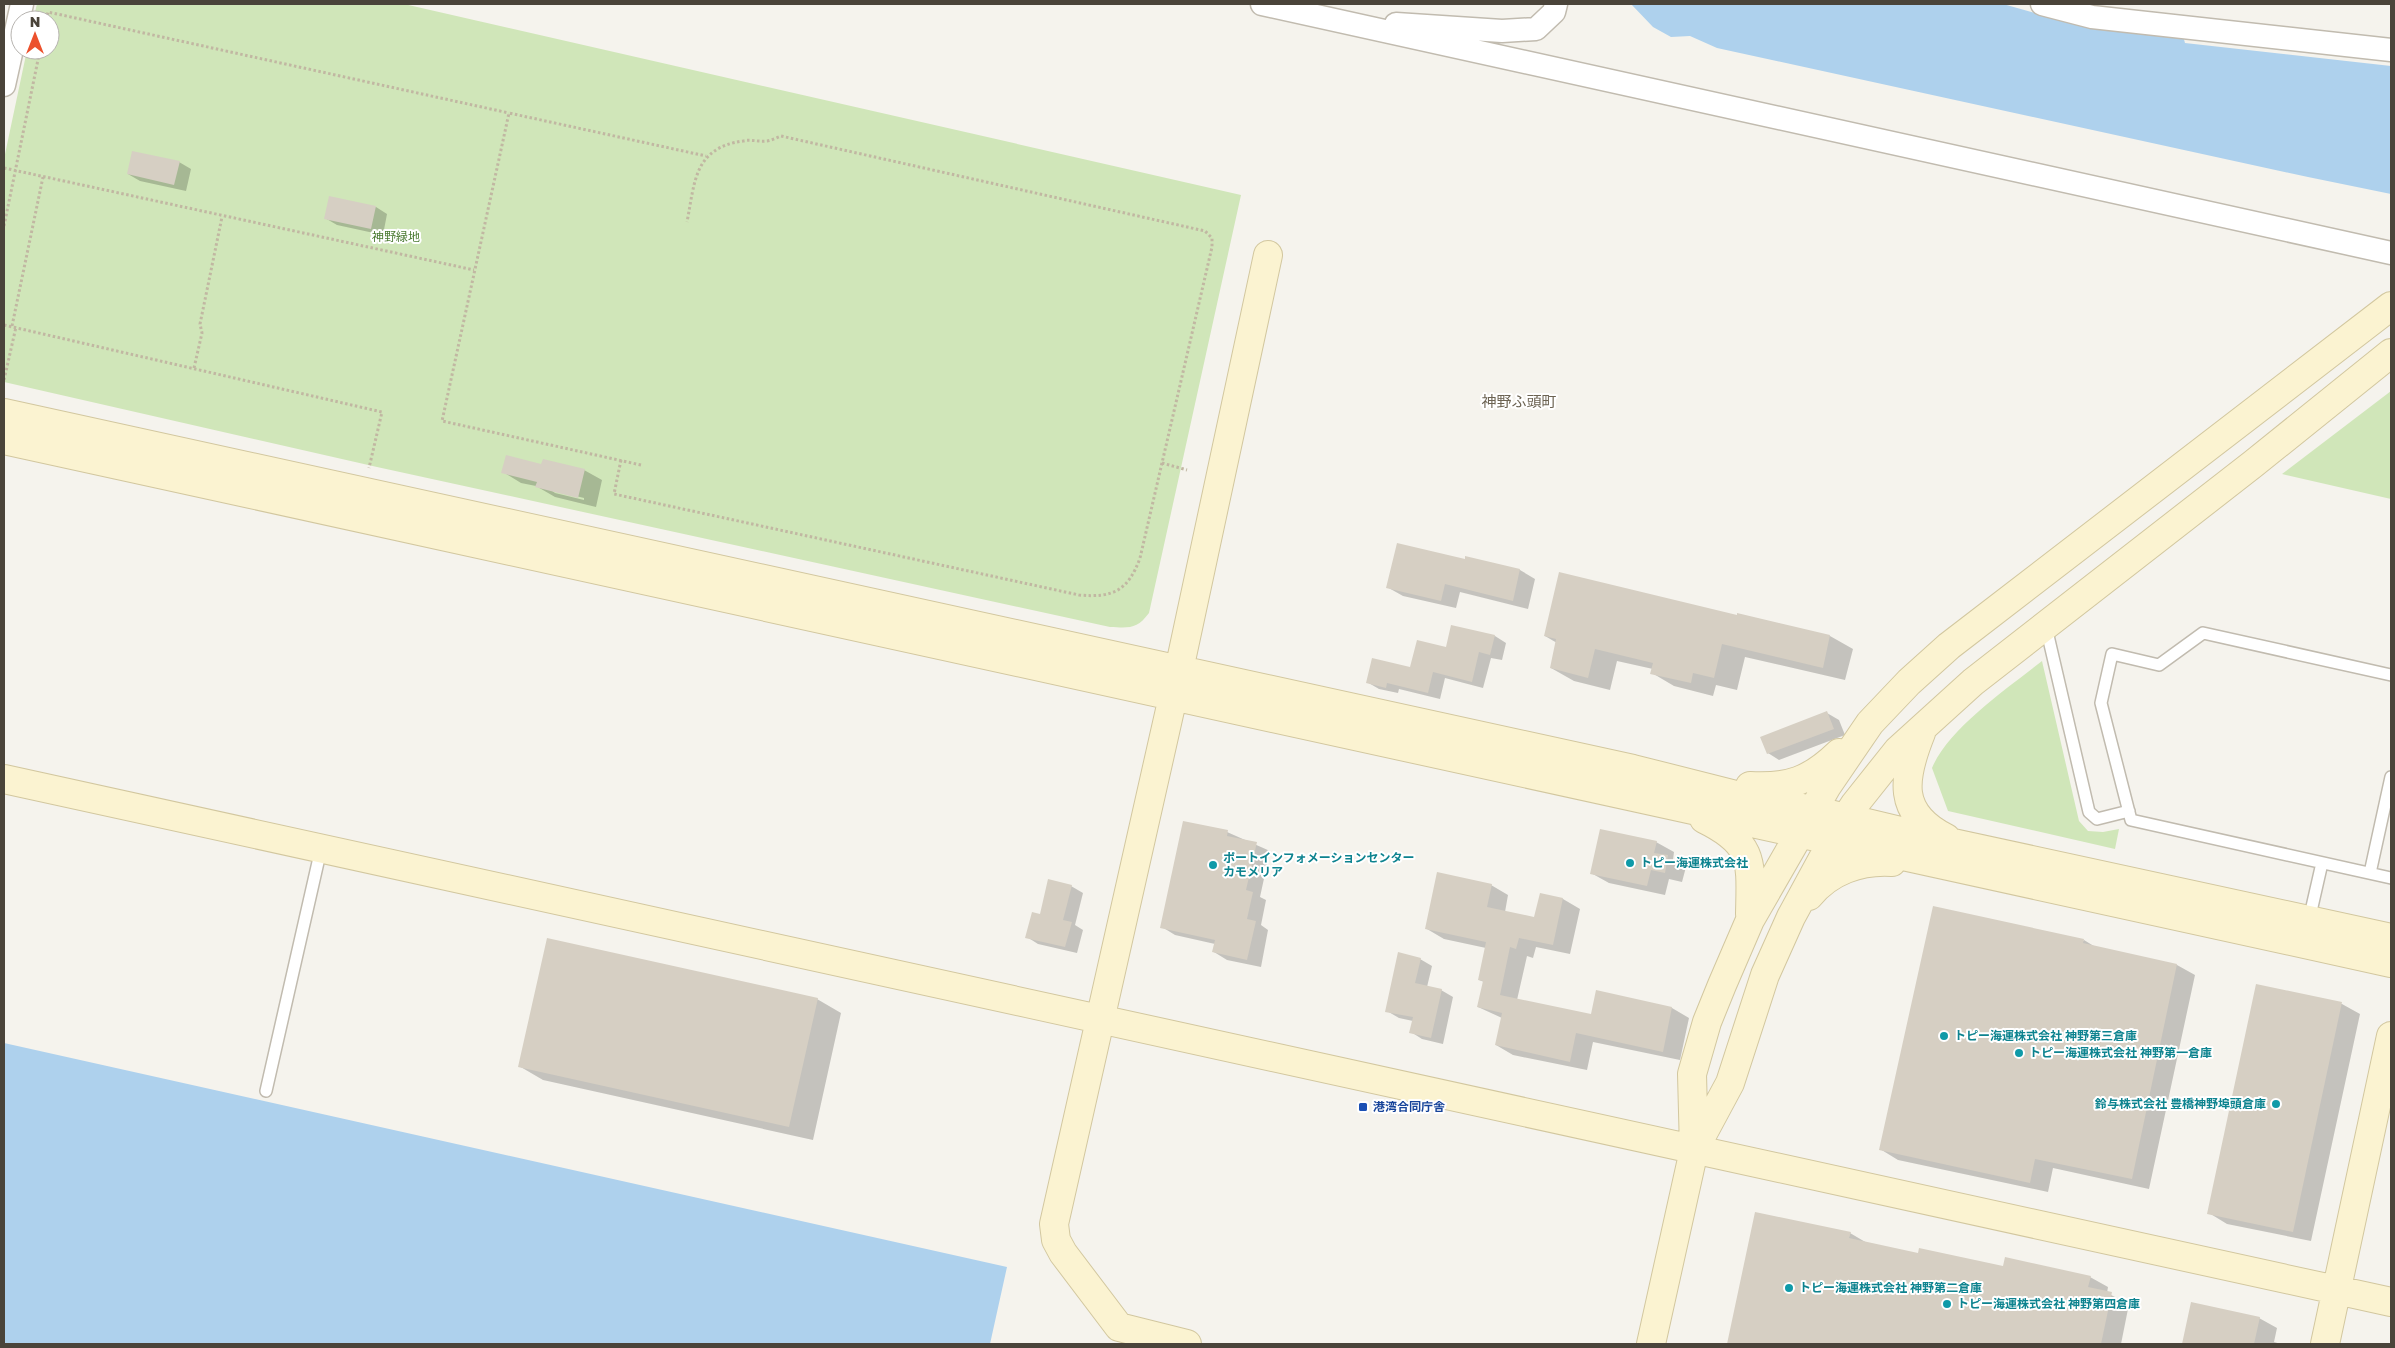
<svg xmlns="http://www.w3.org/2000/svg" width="2395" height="1348" viewBox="0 0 2395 1348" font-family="'Golos Text','Noto Sans JP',sans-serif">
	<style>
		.green { fill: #d0e6b9 }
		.water { fill: #aed1ed }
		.shadow { fill: #0003; fill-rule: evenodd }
		.building { fill: #d6cfc3 }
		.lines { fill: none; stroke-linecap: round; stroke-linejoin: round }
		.lane-casing { stroke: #c1bbaf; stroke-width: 14 }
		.street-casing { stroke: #c1bbaf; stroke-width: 25 }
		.secondary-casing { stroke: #d2c79f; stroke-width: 30 }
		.path { stroke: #c1b7a2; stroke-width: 3; stroke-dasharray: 2.5 2.5; stroke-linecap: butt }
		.lane { stroke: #fff; stroke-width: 11 }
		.street { stroke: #fff; stroke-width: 22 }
		.secondary { stroke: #fbf3d1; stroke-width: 28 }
		.culture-dot { fill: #0f9aa8; stroke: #fff; stroke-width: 2 }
		.transit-dot { fill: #1a4fb4; stroke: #fff; stroke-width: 2 }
		.labels { text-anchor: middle; stroke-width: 4; stroke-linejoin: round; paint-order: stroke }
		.park-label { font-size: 12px; fill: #497930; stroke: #fff }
		.culture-label { font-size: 12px; font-weight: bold; fill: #0d838f; stroke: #fff; text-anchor: start }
		.transit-label { font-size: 12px; font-weight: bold; fill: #164399; stroke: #fff; text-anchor: start }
		.quarter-label { font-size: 15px; fill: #6c6352; stroke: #fff }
	</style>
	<rect width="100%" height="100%" fill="#f5f3ed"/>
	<path class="green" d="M 37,4 L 404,4 L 1241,195 L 1149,613 C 1137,629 1130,628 1110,627 L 377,467 L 4,382 L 4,159 L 27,50 L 50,50 L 50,20 L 33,20 Z
		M 2391,391 L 2391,499 L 2282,474 Z
		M 2042,661 L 2079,821 L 2088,831 L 2103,832 L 2119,829 L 2115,849 L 1948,811 L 1932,768 C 1948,729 2008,688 2042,661 Z"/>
	<path class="water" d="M 1631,4 L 2003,4 L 2082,26 L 2183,36 L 2185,43 L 2391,66 L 2391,194 L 2308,177 L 1717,48 L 1690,36 L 1671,37 L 1653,27 Z
		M 4,1043 L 1007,1267 L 990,1344 L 4,1344 Z"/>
	<path class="shadow" d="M 179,162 L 191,169 L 186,191 L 140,181 L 128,174 Z
		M 376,207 L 387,214 L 383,235 L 337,225 L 325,218 Z
		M 542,466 L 584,470 L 602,480 L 596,507 L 555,497 L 536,486 L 521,483 L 503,472 ZM 551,490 L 584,498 L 584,500 L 555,493 Z
		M 1466,557 L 1520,570 L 1535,579 L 1528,609 L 1460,592 L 1456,608 L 1403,596 L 1387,587 L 1466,561 Z
		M 1738,614 L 1830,636 L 1853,649 L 1845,680 L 1745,657 L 1737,690 L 1716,685 L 1713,696 L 1674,686 L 1652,673 L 1653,669 L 1617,661 L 1610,690 L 1574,681 L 1551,668 L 1557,643 L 1545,636 L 1738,617 Z
		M 1495,636 L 1506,643 L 1502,660 L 1491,658 L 1483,688 L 1445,678 L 1440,699 L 1399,689 L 1398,693 L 1379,689 L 1367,682 L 1411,669 L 1447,649 Z
		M 1827,713 L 1839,720 L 1845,735 L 1779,760 L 1768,753 Z
		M 1227,832 L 1270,851 L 1260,897 L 1266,900 L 1261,925 L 1268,930 L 1261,967 L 1227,960 L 1214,952 L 1215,944 L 1175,935 L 1162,927 Z
		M 1656,842 L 1674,852 L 1673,860 L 1686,867 L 1682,882 L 1669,879 L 1665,895 L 1609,883 L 1591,873 Z
		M 1491,885 L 1508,895 L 1505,912 L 1535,919 L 1541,894 L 1563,899 L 1580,909 L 1570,954 L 1536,947 L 1533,958 L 1527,956 L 1517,1000 L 1592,1015 L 1672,1008 L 1689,1018 L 1680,1060 L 1593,1042 L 1587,1070 L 1513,1055 L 1496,1045 L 1502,1018 L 1478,1007 L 1484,982 L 1479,980 L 1486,948 L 1444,939 L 1427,929 Z
		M 1071,886 L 1083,893 L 1075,925 L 1083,930 L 1077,953 L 1038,944 L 1027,937 L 1040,915 Z
		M 2084,940 L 2097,948 L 2177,965 L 2195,975 L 2149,1189 L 2053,1168 L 2048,1192 L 1898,1160 L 1880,1149 Z
		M 1420,959 L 1432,966 L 1427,987 L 1441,990 L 1453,997 L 1443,1044 L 1422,1039 L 1411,1032 L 1413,1021 L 1399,1018 L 1387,1011 Z
		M 2257,986 L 2342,1004 L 2360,1014 L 2311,1241 L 2227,1224 L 2209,1213 Z
		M 817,999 L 841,1013 L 813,1140 L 543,1080 L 519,1066 Z
		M 1756,1213 L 1850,1233 L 1867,1243 L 1919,1254 L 2004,1267 L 2090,1277 L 2108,1287 L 2107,1293 L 2129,1304 L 2121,1344 L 1728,1344 Z
		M 2192,1304 L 2259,1318 L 2277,1328 L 2274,1342 L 2281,1344 L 2183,1344 Z"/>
	<path class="building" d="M 132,151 L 180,161 L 174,185 L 127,174 Z
		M 329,196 L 376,206 L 371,229 L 324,219 Z
		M 506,455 L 541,464 L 543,459 L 585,469 L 578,498 L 535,487 L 537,482 L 501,473 Z
		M 1397,543 L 1465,559 L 1465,556 L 1520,569 L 1513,601 L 1445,584 L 1441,601 L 1386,588 Z
		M 1559,572 L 1737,615 L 1737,613 L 1830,635 L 1823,668 L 1722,644 L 1714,678 L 1693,673 L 1691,683 L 1650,674 L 1653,663 L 1595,649 L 1588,678 L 1550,668 L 1556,639 L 1544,636 Z
		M 1451,625 L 1495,635 L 1490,655 L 1479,652 L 1472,682 L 1433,672 L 1428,693 L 1387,683 L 1386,688 L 1366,683 L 1372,658 L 1410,667 L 1417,640 L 1446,647 Z
		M 1827,711 L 1834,729 L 1767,754 L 1760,737 Z
		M 1183,821 L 1228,830 L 1227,836 L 1257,842 L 1246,890 L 1253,892 L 1247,919 L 1256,921 L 1247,960 L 1212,952 L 1215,940 L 1160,928 Z
		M 1600,829 L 1657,841 L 1654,853 L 1668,855 L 1665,873 L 1651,870 L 1647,886 L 1590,874 Z
		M 1437,872 L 1492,884 L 1487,907 L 1534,917 L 1540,893 L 1563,898 L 1553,945 L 1519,938 L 1516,949 L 1510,947 L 1500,995 L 1591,1014 L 1596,990 L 1672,1007 L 1663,1052 L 1576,1033 L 1570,1062 L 1495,1045 L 1502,1013 L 1477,1007 L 1483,981 L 1478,980 L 1486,942 L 1425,929 Z
		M 1048,879 L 1072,885 L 1063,920 L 1072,922 L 1065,947 L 1025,938 L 1032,912 L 1040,914 Z
		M 1933,906 L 2084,939 L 2083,943 L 2177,964 L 2132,1179 L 2035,1159 L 2030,1183 L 1879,1150 Z
		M 547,938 L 818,998 L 789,1127 L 518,1067 Z
		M 1398,952 L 1421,958 L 1415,983 L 1442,989 L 1431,1038 L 1409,1033 L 1413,1017 L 1385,1012 Z
		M 2256,984 L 2342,1002 L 2293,1232 L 2207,1214 Z
		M 1755,1212 L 1851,1232 L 1849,1238 L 1918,1253 L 1919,1248 L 2003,1266 L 2005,1257 L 2091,1276 L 2088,1287 L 2112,1292 L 2101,1344 L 1727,1344 Z
		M 2191,1302 L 2260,1317 L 2254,1344 L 2182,1344 Z"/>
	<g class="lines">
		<defs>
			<path id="lane" d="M 2046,627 L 2089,812 L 2097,819 L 2129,811
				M 2391,675 L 2203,633 L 2159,665 L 2112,654 L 2101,703 L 2131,820 L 2391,878
				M 2370,873 L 2391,777
				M 2309,920 L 2322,863
				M 266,1091 L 321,849"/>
			<path id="street" d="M 1262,4 L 2391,253
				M 2042,4 L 2092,17 L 2391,50
				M 1396,24 L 1502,31 L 1536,29 L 1554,12 L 1556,4
				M 4,85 L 22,4"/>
			<path id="secondary" d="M 4,413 L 1633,769 L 1744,797 L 1813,810 L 1926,837 L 2391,938
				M 4,440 L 2391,963
				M 1921,733 C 1903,778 1896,813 1946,838
				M 4,779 L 2391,1302
				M 1750,786 C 1789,788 1810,781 1839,753
				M 1704,819 C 1755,844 1751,862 1750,914
				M 1809,896 C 1829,871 1860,860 1892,862
				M 1694,1150 L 1730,1083 L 1765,975 L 1791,917 L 1840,827 L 1855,804 L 1898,750 L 1973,682 L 2253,464 L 2391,353
				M 1187,1344 L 1119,1327 L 1063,1253 L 1056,1240 L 1054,1224 L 1179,670 L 1268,255
				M 1651,1344 L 1694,1150 L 1692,1074 L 1707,1022 L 1722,985 L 1750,920 L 1827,786 L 1870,723 L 1909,682 L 1949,646 L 2391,306
				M 2325,1344 L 2391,1036"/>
		</defs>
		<use href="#lane" class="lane-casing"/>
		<use href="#street" class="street-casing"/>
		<use href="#secondary" class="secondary-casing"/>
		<path class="path" d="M 46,20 L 48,12 L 509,113
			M 4,168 L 474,270
			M 4,226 L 40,50
			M 4,325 L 382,412 L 369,468
			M 12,326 L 43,177
			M 194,368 L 202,333 L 200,324 L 222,217
			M 4,380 L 16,327
			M 621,460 L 614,494 L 1079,595 C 1113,598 1128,591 1140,558 L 1212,247 L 1212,238 L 1205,231 L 781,136 C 776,138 770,141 766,141 C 758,142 751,139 743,141 C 694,148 695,181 687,222
			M 1162,463 L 1187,470
			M 641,465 L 442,421 L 509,113 L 706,156"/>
		<use href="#lane" class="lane"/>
		<use href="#street" class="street"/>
		<use href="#secondary" class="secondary"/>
	</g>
	<g class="culture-dot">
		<circle cx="1630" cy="863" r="5"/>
		<circle cx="1213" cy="865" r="5"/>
		<circle cx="1944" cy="1036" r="5"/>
		<circle cx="2019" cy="1053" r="5"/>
		<circle cx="2276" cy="1104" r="5"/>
		<circle cx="1789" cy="1288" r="5"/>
		<circle cx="1947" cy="1304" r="5"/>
	</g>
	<rect class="transit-dot" x="1358" y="1102" width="10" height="10" rx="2.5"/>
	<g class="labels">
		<g class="park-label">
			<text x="396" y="241">神野緑地</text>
		</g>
		<g class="culture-label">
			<text x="1223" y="862">ポートインフォメーションセンター<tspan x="1223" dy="14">カモメリア</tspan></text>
			<text x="1640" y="867">トピー海運株式会社</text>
			<text x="1954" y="1040">トピー海運株式会社 神野第三倉庫</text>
			<text x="2029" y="1057">トピー海運株式会社 神野第一倉庫</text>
			<text x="2266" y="1108" text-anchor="end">鈴与株式会社 豊橋神野埠頭倉庫</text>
			<text x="1799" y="1292">トピー海運株式会社 神野第二倉庫</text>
			<text x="1957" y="1308">トピー海運株式会社 神野第四倉庫</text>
		</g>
		<g class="transit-label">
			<text x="1373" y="1111">港湾合同庁舎</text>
		</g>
		<g class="quarter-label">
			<text x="1519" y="407">神野ふ頭町</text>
		</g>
	</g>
	<rect width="2395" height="1348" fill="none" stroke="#4a443a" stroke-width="10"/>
	<g transform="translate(35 35)"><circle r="24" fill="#ffffff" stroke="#b7b4b0"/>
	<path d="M0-4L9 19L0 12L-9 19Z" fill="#ec512d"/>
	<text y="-8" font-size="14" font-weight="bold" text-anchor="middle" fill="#4a443a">N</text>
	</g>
</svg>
